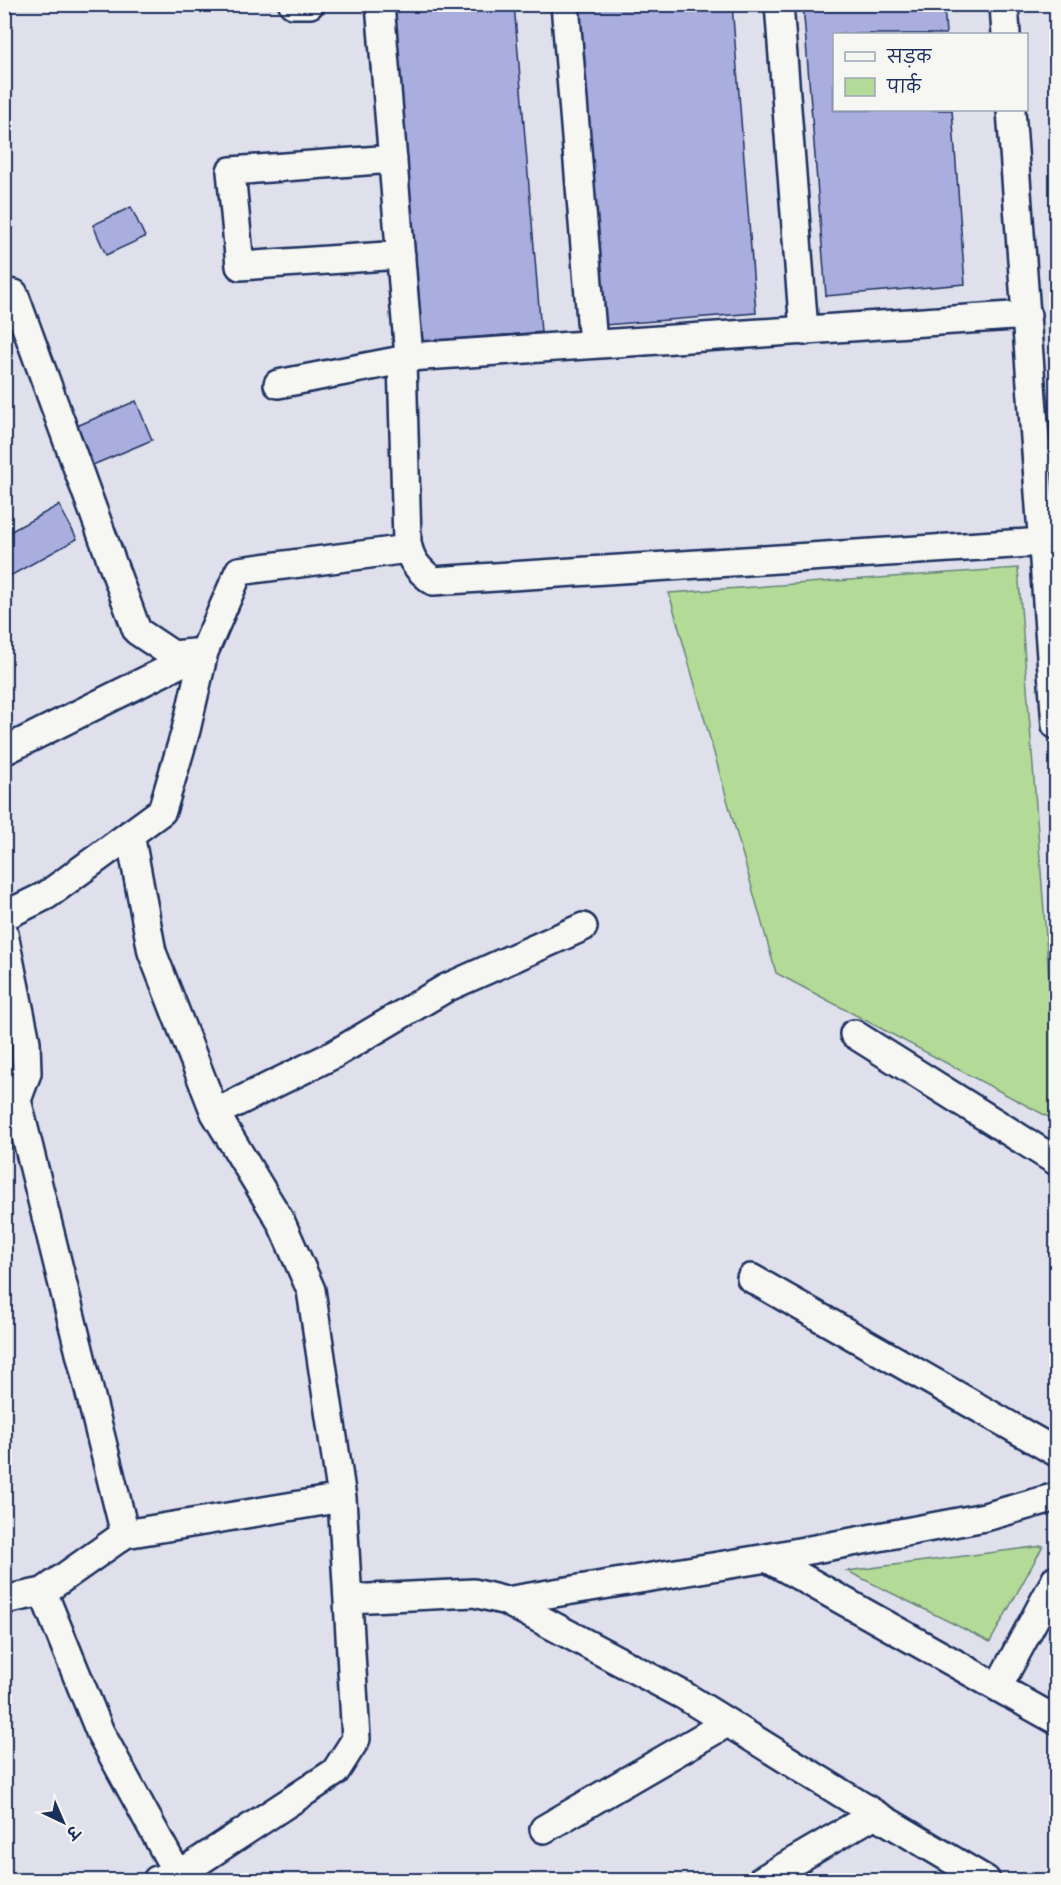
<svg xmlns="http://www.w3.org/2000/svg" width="1061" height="1885" viewBox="0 0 1061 1885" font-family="'Playpen Sans','Playpen Sans Deva',sans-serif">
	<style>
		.green { fill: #b3da96; stroke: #67847a; stroke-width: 1.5 }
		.building { fill: #a9aedf; stroke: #1b2f5e; stroke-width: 1.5 }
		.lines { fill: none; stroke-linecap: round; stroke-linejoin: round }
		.street-casing { stroke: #1b2f5e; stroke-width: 32 }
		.street { stroke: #f6f6f2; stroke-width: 27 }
	</style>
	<rect width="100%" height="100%" fill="#dfe0ec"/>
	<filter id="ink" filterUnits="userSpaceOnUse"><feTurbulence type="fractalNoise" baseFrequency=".0167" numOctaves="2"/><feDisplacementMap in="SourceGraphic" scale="12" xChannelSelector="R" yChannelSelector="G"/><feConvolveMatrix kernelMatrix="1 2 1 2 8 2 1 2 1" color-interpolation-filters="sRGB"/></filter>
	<g filter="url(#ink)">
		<path class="green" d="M 1018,568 L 1056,1070 L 1056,1121 L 776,973 L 669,593 Z
			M 1043,1546 L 990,1642 L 847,1571 Z"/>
		<path class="building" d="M 387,4 L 514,4 L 541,332 L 415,343 Z
			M 579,4 L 732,4 L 756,313 L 604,325 Z
			M 803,4 L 944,4 L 946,34 L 834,34 L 834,110 L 952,110 L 965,284 L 826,296 Z
			M 131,207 L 145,237 L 106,255 L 93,225 Z
			M 136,401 L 152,440 L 81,470 L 65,431 Z
			M 59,505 L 77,539 L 10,576 L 4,565 L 4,535 Z"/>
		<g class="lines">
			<defs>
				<path id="street" d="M 293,4 L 310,4
					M 380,4 L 409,357 L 1027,315
					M 565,4 L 593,344
					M 779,4 L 804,331
					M 1004,4 L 1006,34
					M 1011,110 L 1056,725
					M 393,159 L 231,171 L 240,266 L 401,255
					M 4,293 L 14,294 L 137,631 L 173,655 L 204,652
					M 409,357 L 402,360 L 407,542 C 410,561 419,570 433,581 L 1043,542 L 1056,548
					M 278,384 L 402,360
					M 4,751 L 197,655
					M 130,834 L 152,952 L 215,1113 L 281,1222 L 311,1290 L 342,1498 L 356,1739 L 335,1772 L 178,1875 L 157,1880
					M 4,916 L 47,895 L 162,811 L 186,730 L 204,652 L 239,571 L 408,549
					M 4,934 L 26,1042 L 27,1073 L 17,1100 L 125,1534
					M 854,1034 L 1056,1161
					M 215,1113 L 333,1055 L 446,988 L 583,927
					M 751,1278 L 1056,1452
					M 767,1558 L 985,1517 L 1056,1497
					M 43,1592 L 100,1732 L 178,1875 L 179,1880
					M 348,1599 L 474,1593 L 506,1601 L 683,1695 L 875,1814
					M 4,1600 L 43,1592 L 125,1534 L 342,1498
					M 506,1601 L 767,1558 L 1056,1720
					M 998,1687 L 1056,1579
					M 544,1829 L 727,1723
					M 762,1880 L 875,1814 L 986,1880"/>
			</defs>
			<use href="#street" class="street-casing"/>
			<use href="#street" class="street"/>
		</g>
	</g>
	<rect width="1061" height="1885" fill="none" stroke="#f6f6f2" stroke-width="24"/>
	<rect x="12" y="12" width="1037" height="1861" fill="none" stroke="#1b2f5e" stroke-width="2" filter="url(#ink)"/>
	<rect x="833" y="33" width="195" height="78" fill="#f6f6f2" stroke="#9ea6b7" stroke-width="1.5"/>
	<rect x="845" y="52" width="30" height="9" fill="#f6f6f2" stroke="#9ea6b7" stroke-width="1.5"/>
	<text x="887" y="63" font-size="18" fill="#1b2f5e">सड़क</text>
	<rect x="845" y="78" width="30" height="18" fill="#b3da96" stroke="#9ea6b7" stroke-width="1.5"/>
	<text x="887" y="93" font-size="18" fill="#1b2f5e">पार्क</text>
	<g transform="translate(63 1822) rotate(136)" stroke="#f6f6f2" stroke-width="4.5" paint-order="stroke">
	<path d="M0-4.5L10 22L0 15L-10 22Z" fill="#1b2f5e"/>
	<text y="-9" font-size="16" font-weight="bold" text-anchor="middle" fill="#1b2f5e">उ</text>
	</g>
</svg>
